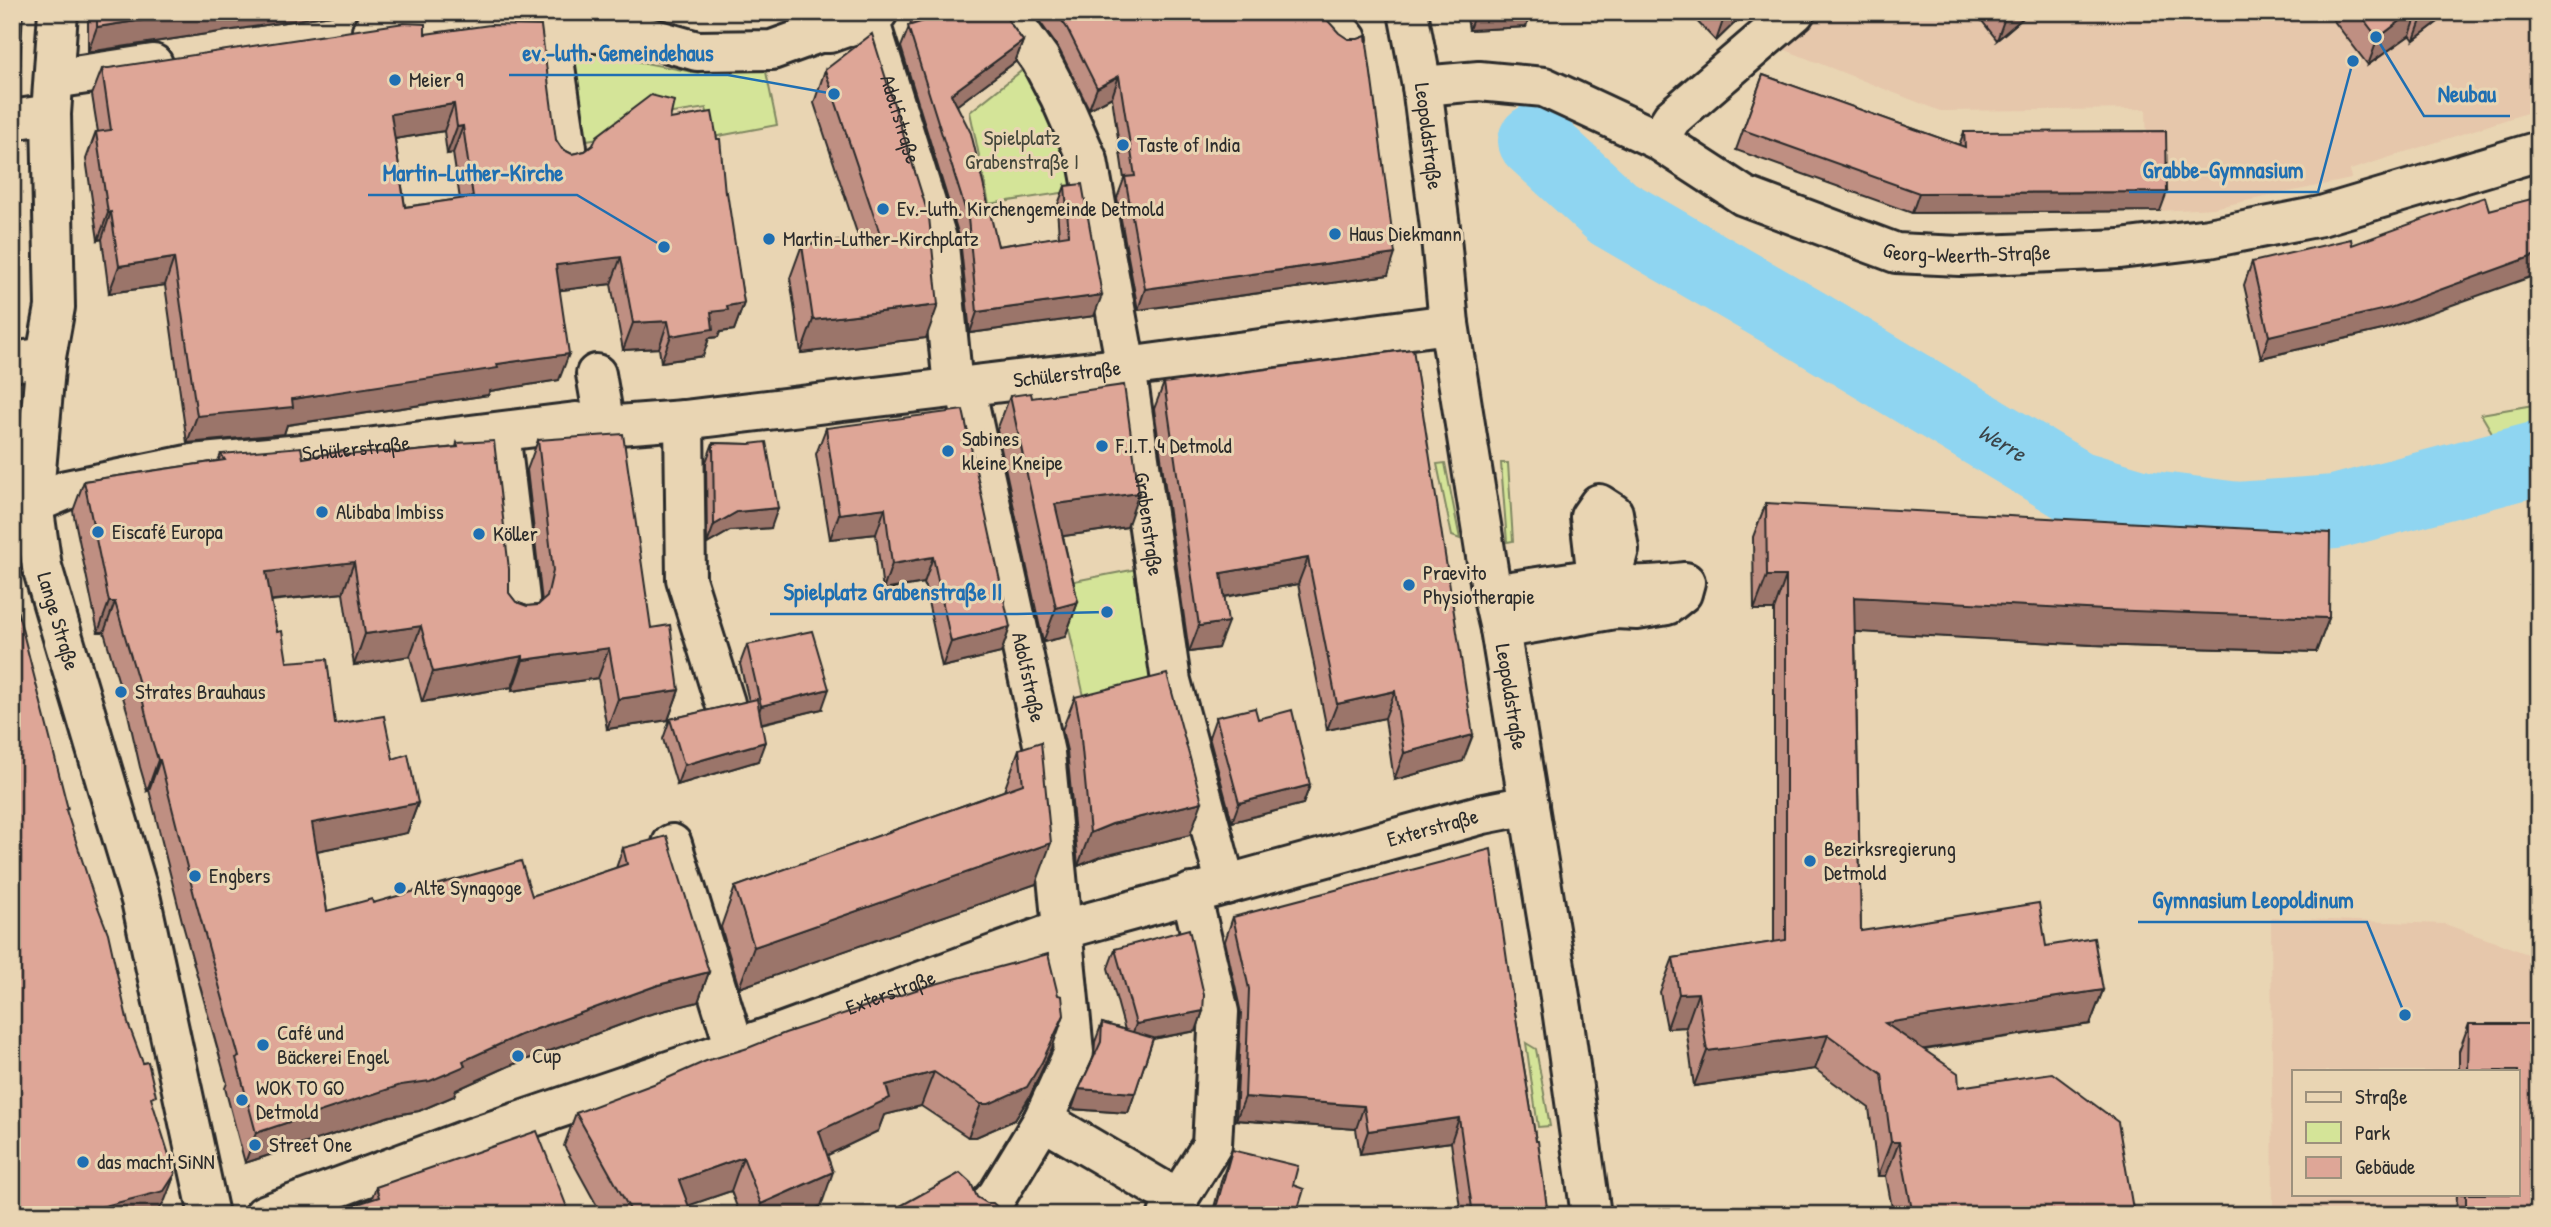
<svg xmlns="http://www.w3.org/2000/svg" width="2551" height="1227" viewBox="0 0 2551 1227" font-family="'Patrick Hand',sans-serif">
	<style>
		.built { fill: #e6c7ab; fill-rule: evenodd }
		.green { fill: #d4e498; stroke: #808862; stroke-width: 2 }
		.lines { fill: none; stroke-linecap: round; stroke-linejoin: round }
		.river { stroke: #8fd5f1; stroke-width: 74 }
		.minor-casing { stroke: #2b2b2b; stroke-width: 44 }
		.minor { stroke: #e9d5b3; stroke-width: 38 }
		.wall { fill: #bf8f82; stroke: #2b2b2b; stroke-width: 2; fill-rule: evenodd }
		.shaded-wall { fill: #9b746a; stroke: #2b2b2b; stroke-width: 2 }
		.building { fill: #dea697; stroke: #2b2b2b; stroke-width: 2; fill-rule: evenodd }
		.poi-dot { fill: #1f6fb2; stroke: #e9d5b3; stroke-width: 2.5 }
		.labels { text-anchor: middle; stroke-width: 6; stroke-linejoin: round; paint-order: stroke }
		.poi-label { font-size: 21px; fill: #2b2b2b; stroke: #e9d5b3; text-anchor: start }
		.street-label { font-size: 21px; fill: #2b2b2b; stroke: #e9d5b3 }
		.park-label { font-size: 21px; fill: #44473b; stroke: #e9d5b3 }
		.water-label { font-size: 23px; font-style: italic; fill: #3a4449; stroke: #e9d5b3 }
		.leader { fill: none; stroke: #1f6fb2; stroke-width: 2.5 }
		.callout-dot { fill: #1f6fb2; stroke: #e9d5b3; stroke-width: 2.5 }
		.callout-label { font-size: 23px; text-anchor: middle; font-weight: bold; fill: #1f6fb2; stroke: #e9d5b3; stroke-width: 6; stroke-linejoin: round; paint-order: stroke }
	</style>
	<rect width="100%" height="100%" fill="#e9d5b3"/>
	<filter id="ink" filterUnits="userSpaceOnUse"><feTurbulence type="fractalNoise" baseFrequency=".0143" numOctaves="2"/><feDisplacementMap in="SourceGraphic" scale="14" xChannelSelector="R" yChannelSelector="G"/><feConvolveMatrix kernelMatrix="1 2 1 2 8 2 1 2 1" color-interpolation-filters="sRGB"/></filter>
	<g filter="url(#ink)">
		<path class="built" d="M 1817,12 L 2539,12 L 2539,109 L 2350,170 L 2351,179 L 2213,208 L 2160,211 L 2159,151 L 2147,150 L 2146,109 L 1940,111 L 1778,47 Z
			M 2271,918 L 2445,924 L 2539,958 L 2539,1215 L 2273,1215 ZM 2294,1071 L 2518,1071 L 2518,1194 L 2294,1194 Z"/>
		<path class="green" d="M 582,51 L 698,73 L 702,71 L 765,67 L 777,125 L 713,137 L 706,108 L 625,120 L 612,136 L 580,141 L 565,70 Z
			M 1025,68 L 1052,101 L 1081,190 L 989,204 L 970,112 Z
			M 2539,404 L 2539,512 L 2481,414 Z
			M 1445,463 L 1460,539 L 1452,536 L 1437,464 Z
			M 1501,463 L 1508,463 L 1513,541 L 1507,542 Z
			M 1142,568 L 1162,690 L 1087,710 L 1059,584 Z
			M 1526,1043 L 1536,1049 L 1550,1126 L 1538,1127 Z"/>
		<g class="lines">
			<path class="river" id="s1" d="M 1535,141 L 1613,213 L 1810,327 L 2076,487 L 2144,507 L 2237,519 L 2335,512 L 2539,458"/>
			<defs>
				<g id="minor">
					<path id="s2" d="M 58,12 L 51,114 L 55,307 L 46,357 L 33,504 L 42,567 L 141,900 L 209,1215"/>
					<path id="s3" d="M 1006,12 L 1040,59 L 1060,97 L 1088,161 L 1126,367 L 1171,681 L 1226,885"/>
					<path d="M 1323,12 L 1347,39"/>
					<path id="s4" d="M 1408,12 L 1422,86 L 1440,227 L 1449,324 L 1492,594 L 1500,629 L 1562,1009 L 1591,1215"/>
					<path id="s5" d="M 869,19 L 939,245 L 953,387"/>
					<path d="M 372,31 L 393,28 L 562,31 L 644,36 L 697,51 L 772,50 L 819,33 L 829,33 L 869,19 L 878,12"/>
					<path d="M 562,31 L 553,53 L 567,148 L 566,158"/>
					<path d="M 54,79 L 153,64"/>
					<path id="s6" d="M 1422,86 L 1479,81 L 1544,87 L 1658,140 L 1744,196 L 1896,253 L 1960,256 L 2120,249 L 2209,238 L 2321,216 L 2539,151"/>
					<path d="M 12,120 L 51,114"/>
					<path d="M 1658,140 L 1672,118 L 1795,12"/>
					<path d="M 12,362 L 46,357"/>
					<path d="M 596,374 L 605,426"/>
					<path id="s7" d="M 965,386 L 1045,753 L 1074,1052 L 1043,1120 L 997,1196 L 980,1215"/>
					<path d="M 684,420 L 686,579 L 725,703"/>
					<path d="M 500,432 L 520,599 L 518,615"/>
					<path id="s8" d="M 12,513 L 66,490 L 192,464 L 366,448 L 576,422 L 605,426 L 684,420 L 1126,367 L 1449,324"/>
					<path d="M 1492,594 L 1597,578 L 1590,517 L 1599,504 L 1613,513 L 1619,549 L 1610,583 L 1615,609"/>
					<path d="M 1500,629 L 1615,609 L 1637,610 L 1667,605 L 1682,593 L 1685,582 C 1656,585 1626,589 1597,578"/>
					<path d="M 672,844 L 735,1048"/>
					<path d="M 1043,1120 L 1179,1200"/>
					<path id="s9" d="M 264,1215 L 471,1138 L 778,1034 L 1061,930 L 1483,814 L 1529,805"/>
					<path d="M 1168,1215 L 1212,1145 L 1219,1012 L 1191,893"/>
				</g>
			</defs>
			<use href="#minor" class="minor-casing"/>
			<use href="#minor" class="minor"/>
		</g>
		<path class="wall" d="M 88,12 L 351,12 L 88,52 Z
			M 915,12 L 1002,12 L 1023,41 L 1015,62 L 957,105 L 998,246 L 1059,237 L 1057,207 L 1065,186 L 1094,316 L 970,333 L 960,239 L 901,47 Z
			M 1033,12 L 1320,12 L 1388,275 L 1138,310 L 1117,198 L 1124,179 L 1112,97 L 1089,109 L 1059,49 Z
			M 1466,12 L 1531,12 L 1526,27 L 1469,30 Z
			M 1688,12 L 1746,12 L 1716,41 Z
			M 1975,12 L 2030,12 L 1997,40 Z
			M 2327,12 L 2451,12 L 2414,40 L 2410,35 L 2368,65 Z
			M 425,34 L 556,140 L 562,149 L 572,154 L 585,151 L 670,119 L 725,193 L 744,303 L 734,330 L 720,332 L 718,337 L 709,338 L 703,356 L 661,362 L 659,348 L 623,350 L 611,284 L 560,290 L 559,380 L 490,391 L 488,395 L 287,425 L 284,434 L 187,443 L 165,285 L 109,293 L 102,239 L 98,240 L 86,159 L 96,132 L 98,132 L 92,95 L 102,69 ZM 444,131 L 447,154 L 453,153 L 460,199 L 405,207 L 395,139 Z
			M 825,70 L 926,338 L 801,353 L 790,278 L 802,245 L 859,239 L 814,103 Z
			M 1763,75 L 1959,145 L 1964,132 L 2160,211 L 1912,213 L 1736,150 Z
			M 2252,262 L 2382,330 L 2261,358 L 2244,285 Z
			M 1413,349 L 1463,761 L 1394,780 L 1385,718 L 1327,730 L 1298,584 L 1225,597 L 1218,648 L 1189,652 L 1154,409 L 1164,383 Z
			M 1010,396 L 1032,398 L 1127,527 L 1063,536 L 1078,602 L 1065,637 L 1043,642 L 997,430 Z
			M 826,428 L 1010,627 L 1001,653 L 942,667 L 924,583 L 883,590 L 876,534 L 830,539 L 816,454 Z
			M 538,440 L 651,628 L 679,690 L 668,720 L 607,729 L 598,678 L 512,691 L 512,687 L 422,702 L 410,656 L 354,665 L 343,593 L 271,601 L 277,632 L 287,662 L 335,724 L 393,759 L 418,803 L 407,833 L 317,851 L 327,911 L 373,903 L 532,896 L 616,868 L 623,848 L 709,972 L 698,1002 L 647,1015 L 509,1066 L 456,1090 L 454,1096 L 419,1111 L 390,1116 L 245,1163 L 225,1088 L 227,1083 L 183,925 L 149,790 L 147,791 L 140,767 L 128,714 L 104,632 L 98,632 L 73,511 L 84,481 L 218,461 L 221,454 L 303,458 L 395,453 L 456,447 L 457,443 L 509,593 L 516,602 L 527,606 L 538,605 L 542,602 L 527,470 Z
			M 713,443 L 749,444 L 771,528 L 730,531 L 707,544 L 706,462 Z
			M 1766,503 L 2329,618 L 2316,652 L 2093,645 L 1855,631 L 1861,931 L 2046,946 L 2103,990 L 2090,1024 L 1924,1050 L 1959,1087 L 2134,1215 L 1893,1213 L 1886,1176 L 1878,1176 L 1869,1108 L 1815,1069 L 1694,1086 L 1686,1027 L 1667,1028 L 1660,992 L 1673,958 L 1774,942 L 1774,610 L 1754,610 L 1753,537 Z
			M 747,645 L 822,709 L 761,724 L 758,761 L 677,785 L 663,739 L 670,719 L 749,701 L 740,664 Z
			M 1075,697 L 1190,835 L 1100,857 L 1078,866 L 1067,751 L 1062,730 Z
			M 1216,717 L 1310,785 L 1303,804 L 1232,822 L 1209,737 Z
			M 1019,749 L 1036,884 L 739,988 L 721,927 L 735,887 L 1004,791 Z
			M 1233,917 L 1511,988 L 1548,1215 L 1461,1215 L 1451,1142 L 1360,1154 L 1356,1129 L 1236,1120 L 1241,1013 L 1225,941 Z
			M 1115,949 L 1203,1011 L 1196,1031 L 1153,1039 L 1128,1113 L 1072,1109 L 1094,1057 L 1095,1042 L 1102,1023 L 1125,1030 L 1108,968 Z
			M 2469,1024 L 2539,1024 L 2539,1215 L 2456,1215 L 2457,1194 L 2518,1194 L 2518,1071 L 2459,1071 L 2459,1051 Z
			M 1052,1048 L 1030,1096 L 1015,1120 L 976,1137 L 968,1137 L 921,1106 L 884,1115 L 878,1131 L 827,1155 L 821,1206 L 801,1215 L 740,1215 L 731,1191 L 689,1205 L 692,1215 L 602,1215 L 564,1146 L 576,1113 Z
			M 1232,1150 L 1293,1185 L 1296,1215 L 1212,1215 L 1222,1178 Z
			M 376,1187 L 570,1215 L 371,1200 Z"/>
		<path class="shaded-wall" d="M 195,12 L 351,12 L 88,52 L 97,27 Z
			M 1475,12 L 1531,12 L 1526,27 L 1469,30 Z
			M 1726,12 L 1746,12 L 1716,41 Z
			M 2007,12 L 2030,12 L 1997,40 Z
			M 2412,12 L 2418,12 L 2410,35 L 2368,65 L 2378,38 Z
			M 2424,12 L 2451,12 L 2414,40 Z
			M 1023,41 L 1015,62 L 944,115 L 951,94 Z
			M 20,65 L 12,87 L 12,67 Z
			M 1119,76 L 1112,97 L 1089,109 L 1097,88 Z
			M 454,104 L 444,131 L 382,141 L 391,114 Z
			M 463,126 L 453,153 L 447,154 L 457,127 Z
			M 2167,192 L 2160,211 L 1912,213 L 1919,193 Z
			M 111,212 L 102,239 L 98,240 L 108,213 Z
			M 1395,254 L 1388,275 L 1138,310 L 1145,289 Z
			M 2539,254 L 2539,274 L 2382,330 L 2261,358 L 2269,336 Z
			M 621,257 L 611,284 L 546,292 L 556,265 Z
			M 174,258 L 165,285 L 109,293 L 119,266 Z
			M 12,280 L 17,280 L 12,294 Z
			M 1102,295 L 1094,316 L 970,333 L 977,312 Z
			M 744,303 L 734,330 L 720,332 L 718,337 L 709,338 L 703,356 L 661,362 L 671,336 L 711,312 L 727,306 Z
			M 938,305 L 926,338 L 801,353 L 813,320 Z
			M 668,321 L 659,348 L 623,350 L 633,323 Z
			M 569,354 L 559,380 L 490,391 L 488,395 L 287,425 L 284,434 L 187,443 L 197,416 L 497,364 Z
			M 1139,493 L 1127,527 L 1043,539 L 1055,504 Z
			M 778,508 L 771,528 L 730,531 L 707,544 L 714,525 L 737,512 Z
			M 885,508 L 876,534 L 830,539 L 839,514 Z
			M 933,557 L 924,583 L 883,590 L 892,564 Z
			M 1308,558 L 1298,584 L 1211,599 L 1221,573 Z
			M 354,562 L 343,593 L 255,602 L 266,572 Z
			M 1767,576 L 1786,576 L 1774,610 L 1754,610 Z
			M 1854,597 L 2329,618 L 2316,652 L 2093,645 L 1841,631 Z
			M 109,602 L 115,602 L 104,632 L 98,632 Z
			M 1078,602 L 1065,637 L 1043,642 L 1056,608 Z
			M 1228,622 L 1218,648 L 1189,652 L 1199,626 Z
			M 421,626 L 410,656 L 354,665 L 365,634 Z
			M 1010,627 L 1001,653 L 942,667 L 951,642 Z
			M 609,648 L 598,678 L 512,691 L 523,660 Z
			M 523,656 L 512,687 L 422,702 L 433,672 Z
			M 829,689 L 822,709 L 754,725 L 761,706 Z
			M 679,690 L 668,720 L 607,729 L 618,699 Z
			M 1395,691 L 1385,718 L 1327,730 L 1337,704 Z
			M 1473,735 L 1463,761 L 1394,780 L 1404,753 Z
			M 765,742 L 758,761 L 677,785 L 684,765 Z
			M 158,760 L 160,760 L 149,790 L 147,791 Z
			M 1310,785 L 1303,804 L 1232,822 L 1239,803 Z
			M 1202,802 L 1190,835 L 1100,857 L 1078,866 L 1090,833 L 1112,824 Z
			M 418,803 L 407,833 L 301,854 L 312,823 Z
			M 1051,843 L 1036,884 L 739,988 L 754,947 Z
			M 709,972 L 698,1002 L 647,1015 L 509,1066 L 456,1090 L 454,1096 L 419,1111 L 390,1116 L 245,1163 L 256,1133 L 463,1061 L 520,1035 L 658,985 Z
			M 2103,990 L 2090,1024 L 1873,1057 L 1885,1023 Z
			M 1698,993 L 1686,1027 L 1667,1028 L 1679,994 Z
			M 1203,1011 L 1196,1031 L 1129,1043 L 1136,1024 Z
			M 1064,1015 L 1052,1048 L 1030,1096 L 1015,1120 L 976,1137 L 968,1137 L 981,1104 Z
			M 1828,1035 L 1815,1069 L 1694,1086 L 1707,1051 Z
			M 934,1072 L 921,1106 L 884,1115 L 878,1131 L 807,1165 L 819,1131 L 886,1085 Z
			M 1079,1089 L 1135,1093 L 1128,1113 L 1072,1109 Z
			M 1245,1097 L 1364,1106 L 1356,1129 L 1236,1120 Z
			M 1459,1118 L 1451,1142 L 1360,1154 L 1368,1131 Z
			M 1891,1142 L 1899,1142 L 1886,1176 L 1878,1176 Z
			M 743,1157 L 731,1191 L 667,1213 L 679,1180 Z
			M 833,1172 L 821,1206 L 801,1215 L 758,1215 L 761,1204 Z
			M 175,1174 L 165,1200 L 156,1215 L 69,1215 Z"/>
		<path class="building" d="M 12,12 L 23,12 L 20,65 L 12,67 Z
			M 97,12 L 195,12 L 97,27 Z
			M 922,12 L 1002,12 L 1023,41 L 951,94 L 971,133 L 998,246 L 1069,235 L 1065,186 L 1082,184 L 1102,295 L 977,312 L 968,218 L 908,26 L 930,19 Z
			M 1056,12 L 1320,12 L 1339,33 L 1348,39 L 1358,39 L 1366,36 L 1395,254 L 1145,289 L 1125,177 L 1135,176 L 1119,76 L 1097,88 L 1067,28 Z
			M 2358,12 L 2412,12 L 2378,38 Z
			M 404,23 L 425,24 L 425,34 L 490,25 L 541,26 L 556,140 L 562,149 L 572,154 L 585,151 L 593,145 L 597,136 L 651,95 L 674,101 L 670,119 L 712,112 L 717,139 L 720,139 L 725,193 L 727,192 L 744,303 L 727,306 L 728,310 L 711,312 L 713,329 L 671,336 L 668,321 L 633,323 L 621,257 L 556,265 L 569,354 L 497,364 L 498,368 L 292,399 L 293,407 L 197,416 L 174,258 L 119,266 L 111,212 L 108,213 L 96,132 L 111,130 L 102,69 ZM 454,104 L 457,127 L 463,126 L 473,197 L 405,207 L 391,114 Z
			M 872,34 L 929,217 L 938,305 L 813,320 L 802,245 L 881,237 L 825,70 Z
			M 1763,75 L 1965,147 L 1964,132 L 2166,131 L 2167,192 L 1919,193 L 1743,130 Z
			M 2485,197 L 2489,210 L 2539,197 L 2539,254 L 2390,308 L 2269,336 L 2252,262 L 2351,239 L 2352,245 Z
			M 12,210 L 17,280 L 12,280 Z
			M 1413,349 L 1473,735 L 1404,753 L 1395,691 L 1337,704 L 1308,558 L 1221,573 L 1228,622 L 1199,626 L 1164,383 Z
			M 1124,385 L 1139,493 L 1055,504 L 1078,602 L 1056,608 L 1010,396 L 1031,393 L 1032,398 Z
			M 963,410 L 1010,627 L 951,642 L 933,557 L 892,564 L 885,508 L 839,514 L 826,428 Z
			M 623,434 L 651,628 L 670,625 L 679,690 L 618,699 L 609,648 L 523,660 L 523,656 L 433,672 L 421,626 L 365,634 L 354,562 L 266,572 L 277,632 L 282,631 L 287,662 L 327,659 L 335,724 L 384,716 L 393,759 L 408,754 L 418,803 L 312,823 L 327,911 L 372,899 L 373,903 L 521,861 L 532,896 L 627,864 L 623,848 L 667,836 L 709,972 L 658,985 L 520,1035 L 463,1061 L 465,1066 L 430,1081 L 401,1085 L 256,1133 L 236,1058 L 239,1057 L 194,895 L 160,760 L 158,760 L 151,737 L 139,684 L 115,602 L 109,602 L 84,481 L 225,460 L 221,454 L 301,447 L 303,458 L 344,451 L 345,455 L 395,451 L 395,453 L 458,447 L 457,443 L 494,441 L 509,569 L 509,593 L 516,602 L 527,606 L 538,605 L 547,597 L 553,571 L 538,440 Z
			M 766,442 L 778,508 L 737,512 L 714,525 L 713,443 L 749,444 Z
			M 1766,503 L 2330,533 L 2329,618 L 2105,610 L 1854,597 L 1861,931 L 2039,903 L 2046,946 L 2094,938 L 2103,990 L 1885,1023 L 1958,1073 L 1959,1087 L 2052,1073 L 2118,1122 L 2134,1215 L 1882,1215 L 1912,1210 L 1899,1142 L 1891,1142 L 1882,1074 L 1828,1035 L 1707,1051 L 1698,993 L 1679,994 L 1673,958 L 1786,940 L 1786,576 L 1767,576 Z
			M 12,572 L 17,609 L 68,809 L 66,810 L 94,897 L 108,933 L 128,1023 L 143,1063 L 148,1062 L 156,1096 L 151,1098 L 175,1174 L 164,1191 L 69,1215 L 12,1215 Z
			M 812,631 L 829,689 L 761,706 L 747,645 Z
			M 1167,674 L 1202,802 L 1112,824 L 1090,833 L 1079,718 L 1075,697 Z
			M 757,699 L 765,742 L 684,765 L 670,719 Z
			M 1255,708 L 1258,719 L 1292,710 L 1310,785 L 1239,803 L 1216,717 Z
			M 1041,742 L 1051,843 L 754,947 L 735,887 L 1023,784 L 1019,749 Z
			M 1491,849 L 1511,988 L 1536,1141 L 1538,1141 L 1548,1215 L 1473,1215 L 1459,1118 L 1368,1131 L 1364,1106 L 1245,1097 L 1249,989 L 1233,917 Z
			M 1189,929 L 1204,995 L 1203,1011 L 1136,1024 L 1115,949 Z
			M 1048,954 L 1058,995 L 1062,996 L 1064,1015 L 1042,1062 L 1027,1087 L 989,1104 L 981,1104 L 934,1072 L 886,1085 L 890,1098 L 819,1131 L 833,1172 L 761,1204 L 743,1157 L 679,1180 L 692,1215 L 633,1215 L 576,1113 L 659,1082 L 706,1061 L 748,1048 L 785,1033 L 928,986 Z
			M 1102,1023 L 1153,1038 L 1135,1093 L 1079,1089 L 1101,1042 Z
			M 2469,1024 L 2539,1024 L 2539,1215 L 2466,1215 L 2466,1194 L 2518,1194 L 2518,1071 L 2468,1071 Z
			M 537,1131 L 570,1215 L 323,1215 L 379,1197 L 376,1187 Z
			M 1232,1150 L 1298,1166 L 1293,1185 L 1304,1189 L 1296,1215 L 1214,1215 Z
			M 960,1173 L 971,1183 L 977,1197 L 987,1203 L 993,1203 L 1006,1215 L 884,1215 Z
			M 2209,1210 L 2210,1215 L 2182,1215 Z"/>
	</g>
	<g class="poi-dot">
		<circle cx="395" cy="80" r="7"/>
		<circle cx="1123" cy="145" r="7"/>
		<circle cx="883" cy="209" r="7"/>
		<circle cx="1335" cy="234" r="7"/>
		<circle cx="769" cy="239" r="7"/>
		<circle cx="1102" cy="446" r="7"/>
		<circle cx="948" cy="451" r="7"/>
		<circle cx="322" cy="512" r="7"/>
		<circle cx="98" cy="532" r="7"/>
		<circle cx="479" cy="534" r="7"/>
		<circle cx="1409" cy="585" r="7"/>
		<circle cx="121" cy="692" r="7"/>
		<circle cx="1810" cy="861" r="7"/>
		<circle cx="195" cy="876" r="7"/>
		<circle cx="400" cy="888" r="7"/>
		<circle cx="263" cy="1045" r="7"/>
		<circle cx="518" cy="1056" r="7"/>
		<circle cx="242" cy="1100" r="7"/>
		<circle cx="255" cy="1145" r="7"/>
		<circle cx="83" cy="1162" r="7"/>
	</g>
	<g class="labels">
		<g class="poi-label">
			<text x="409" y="87">Meier 9</text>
			<text x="1137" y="152">Taste of India</text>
			<text x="897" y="216">Ev.-luth. Kirchengemeinde Detmold</text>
			<text x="1349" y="241">Haus Diekmann</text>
			<text x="783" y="246">Martin-Luther-Kirchplatz</text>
			<text x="962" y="446">Sabines<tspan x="962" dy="24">kleine Kneipe</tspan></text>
			<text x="1116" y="453">F.I.T. 4 Detmold</text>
			<text x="336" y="519">Alibaba Imbiss</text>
			<text x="112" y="539">Eiscafé Europa</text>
			<text x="493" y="541">Köller</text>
			<text x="1423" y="580">Praevito<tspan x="1423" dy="24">Physiotherapie</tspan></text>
			<text x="135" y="699">Strates Brauhaus</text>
			<text x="1824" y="856">Bezirksregierung<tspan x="1824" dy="24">Detmold</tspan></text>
			<text x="209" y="883">Engbers</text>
			<text x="414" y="895">Alte Synagoge</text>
			<text x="277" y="1040">Café und<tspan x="277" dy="24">Bäckerei Engel</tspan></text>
			<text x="532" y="1063">Cup</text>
			<text x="256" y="1095">WOK TO GO<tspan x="256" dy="24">Detmold</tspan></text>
			<text x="269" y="1152">Street One</text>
			<text x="97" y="1169">das macht SiNN</text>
		</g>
		<g class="street-label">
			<text dy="7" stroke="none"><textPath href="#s5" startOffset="105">Adolfstraße</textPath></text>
			<text dy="7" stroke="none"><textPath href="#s4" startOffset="126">Leopoldstraße</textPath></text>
			<text dy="7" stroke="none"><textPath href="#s6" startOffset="584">Georg-Weerth-Straße</textPath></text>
			<text dy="7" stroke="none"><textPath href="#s8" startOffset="1068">Schülerstraße</textPath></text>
			<text dy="7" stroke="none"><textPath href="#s8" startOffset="352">Schülerstraße</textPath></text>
			<text dy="7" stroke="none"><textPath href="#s3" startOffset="539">Grabenstraße</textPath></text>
			<text dy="7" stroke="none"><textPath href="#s2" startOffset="614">Lange Straße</textPath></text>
			<text dy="7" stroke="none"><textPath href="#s7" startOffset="298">Adolfstraße</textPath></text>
			<text dy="7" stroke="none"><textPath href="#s4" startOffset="693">Leopoldstraße</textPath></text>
			<text dy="7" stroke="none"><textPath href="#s9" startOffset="1232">Exterstraße</textPath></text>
			<text dy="7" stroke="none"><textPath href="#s9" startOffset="665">Exterstraße</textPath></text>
		</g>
		<g class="park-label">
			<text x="1022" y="145">Spielplatz<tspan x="1022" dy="24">Grabenstraße I</tspan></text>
		</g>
		<g class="water-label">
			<text dy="8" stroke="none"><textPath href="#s1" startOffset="558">Werre</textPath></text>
		</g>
	</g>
	<path class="leader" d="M834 94L728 75H509M2376 37L2424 116H2510M2353 61L2318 192H2129M664 247L577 195H368M1107 612L1017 614H770M2405 1015L2367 922H2138"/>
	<g class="callout-dot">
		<circle cx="834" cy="94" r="7"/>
		<circle cx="2376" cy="37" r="7"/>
		<circle cx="2353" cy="61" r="7"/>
		<circle cx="664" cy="247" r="7"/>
		<circle cx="1107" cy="612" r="7"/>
		<circle cx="2405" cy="1015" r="7"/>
	</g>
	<g class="callout-label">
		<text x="618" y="61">ev.-luth. Gemeindehaus</text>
		<text x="2467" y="102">Neubau</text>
		<text x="2223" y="178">Grabbe-Gymnasium</text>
		<text x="473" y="181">Martin-Luther-Kirche</text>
		<text x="893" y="600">Spielplatz Grabenstraße II</text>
		<text x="2253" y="908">Gymnasium Leopoldinum</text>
	</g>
	<rect width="2551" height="1227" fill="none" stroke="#e9d5b3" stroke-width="42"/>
	<rect x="21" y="21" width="2509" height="1185" fill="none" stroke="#2b2b2b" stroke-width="2.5" filter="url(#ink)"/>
	<rect x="2292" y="1070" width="228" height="126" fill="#e9d5b3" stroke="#9d917d" stroke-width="2"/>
	<rect x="2306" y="1092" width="35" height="10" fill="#e9d5b3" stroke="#9d917d" stroke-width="2"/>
	<text x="2355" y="1104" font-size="21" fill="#2b2b2b">Straße</text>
	<rect x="2306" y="1122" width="35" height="21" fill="#d4e498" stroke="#9d917d" stroke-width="2"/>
	<text x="2355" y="1140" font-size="21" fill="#2b2b2b">Park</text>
	<rect x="2306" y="1157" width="35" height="21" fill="#dea697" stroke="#9d917d" stroke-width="2"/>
	<text x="2355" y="1174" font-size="21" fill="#2b2b2b">Gebäude</text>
</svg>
